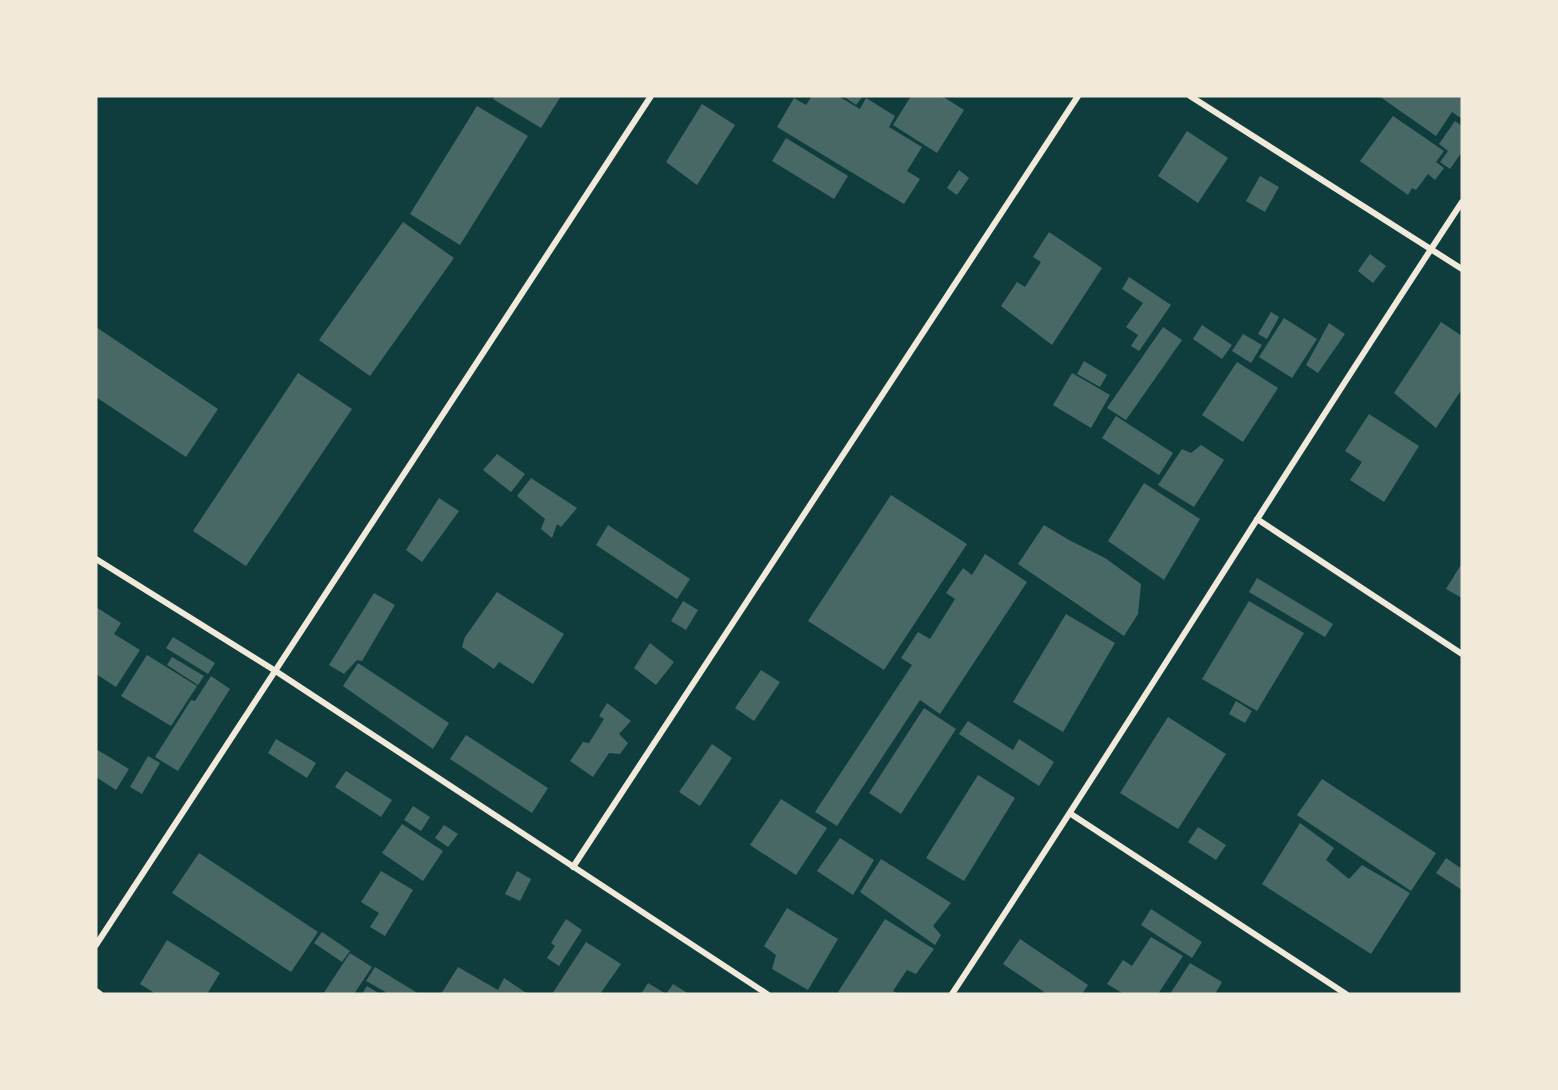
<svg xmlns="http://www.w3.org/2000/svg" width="1558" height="1090" viewBox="0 0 1558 1090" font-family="'Fira Sans Condensed',sans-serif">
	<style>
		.building { fill: #486865 }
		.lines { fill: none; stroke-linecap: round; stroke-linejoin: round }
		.minor { stroke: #f1e9da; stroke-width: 6 }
	</style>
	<rect width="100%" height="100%" fill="#0f3d3e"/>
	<path class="building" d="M 495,96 L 561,96 L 541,128 L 493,99 Z
		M 812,96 L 838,96 L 860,109 L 866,98 L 895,116 L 889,127 L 922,147 L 907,171 L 920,179 L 904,204 L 777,127 L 794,98 L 806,105 Z
		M 843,96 L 863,96 L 856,105 Z
		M 911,96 L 942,96 L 964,110 L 937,153 L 893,125 Z
		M 1379,96 L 1462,96 L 1462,119 L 1452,112 L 1436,136 Z
		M 702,104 L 735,125 L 697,185 L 666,162 Z
		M 477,106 L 528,136 L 460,245 L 410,214 Z
		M 1393,116 L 1444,151 L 1436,162 L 1444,168 L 1435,180 L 1428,174 L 1416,190 L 1412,188 L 1408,195 L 1360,161 Z
		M 1455,121 L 1462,126 L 1462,152 L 1450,169 L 1440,162 L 1448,151 L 1439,144 Z
		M 1187,131 L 1228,158 L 1198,203 L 1158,176 Z
		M 786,138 L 848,176 L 834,199 L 772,161 Z
		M 959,170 L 969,178 L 957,195 L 947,188 Z
		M 1260,176 L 1279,187 L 1265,212 L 1246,201 Z
		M 403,222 L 454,258 L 370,376 L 319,340 Z
		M 1049,232 L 1102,268 L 1052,345 L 1001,306 L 1017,282 L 1025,287 L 1041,262 L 1033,257 Z
		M 1370,254 L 1386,266 L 1373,283 L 1358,271 Z
		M 1129,277 L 1171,305 L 1139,351 L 1131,346 L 1138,335 L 1126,327 L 1143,303 L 1122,289 Z
		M 1271,312 L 1279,317 L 1267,339 L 1258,334 Z
		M 1284,318 L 1317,339 L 1292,378 L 1259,357 Z
		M 1441,322 L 1462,336 L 1462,389 L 1436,428 L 1394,393 Z
		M 1329,323 L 1345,334 L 1318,373 L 1306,365 Z
		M 1202,325 L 1232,345 L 1222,359 L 1193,339 Z
		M 96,327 L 218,409 L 186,457 L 96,397 Z
		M 1163,327 L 1182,340 L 1126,420 L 1107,408 Z
		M 1243,334 L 1262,345 L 1251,363 L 1232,351 Z
		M 1084,361 L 1107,375 L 1100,387 L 1077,374 Z
		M 1237,362 L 1278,388 L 1243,442 L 1202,415 Z
		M 298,373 L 352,409 L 246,566 L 193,531 Z
		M 1072,373 L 1110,395 L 1091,428 L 1053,405 Z
		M 1369,414 L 1419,446 L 1384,502 L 1350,480 L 1362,462 L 1345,451 Z
		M 1116,416 L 1173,453 L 1159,475 L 1102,438 Z
		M 1201,445 L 1224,460 L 1194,507 L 1158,485 L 1182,449 L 1191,453 Z
		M 497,454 L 525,474 L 511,492 L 483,470 Z
		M 531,478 L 577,508 L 561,527 L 557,524 L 552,538 L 541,529 L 545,519 L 517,496 Z
		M 1144,483 L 1200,519 L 1164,580 L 1108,541 Z
		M 891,495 L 967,544 L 884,670 L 808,621 Z
		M 439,498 L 459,511 L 422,562 L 406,550 Z
		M 608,525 L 690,579 L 677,599 L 596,545 Z
		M 1044,525 L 1069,540 L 1105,558 L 1141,584 L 1138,614 L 1124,636 L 1018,564 Z
		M 985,554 L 1027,582 L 940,714 L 920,700 L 837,826 L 815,812 L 912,665 L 901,658 L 918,632 L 930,639 L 955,599 L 946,593 L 963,568 L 972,575 Z
		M 1462,563 L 1462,598 L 1446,589 Z
		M 1257,578 L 1333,624 L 1325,637 L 1249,592 Z
		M 497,592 L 564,634 L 533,684 L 499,662 L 494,669 L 462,647 L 465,637 Z
		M 374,593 L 395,605 L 362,661 L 357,660 L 344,674 L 329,665 Z
		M 683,601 L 698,610 L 686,630 L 671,621 Z
		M 1249,601 L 1304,633 L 1257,711 L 1202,679 Z
		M 96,607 L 121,623 L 114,634 L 140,650 L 116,687 L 96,674 Z
		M 1066,614 L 1115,643 L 1063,732 L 1013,702 Z
		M 173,637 L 215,663 L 208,674 L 166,648 Z
		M 650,643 L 674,662 L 656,685 L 634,668 Z
		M 147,655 L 197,686 L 171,726 L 121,696 Z
		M 172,657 L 204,676 L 198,685 L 167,665 Z
		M 358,663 L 449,723 L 433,749 L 343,686 Z
		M 761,670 L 780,682 L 754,721 L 735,708 Z
		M 211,676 L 230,689 L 178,771 L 155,757 L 191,700 L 195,701 Z
		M 1236,701 L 1252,711 L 1245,723 L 1229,714 Z
		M 607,703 L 631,721 L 619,734 L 628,743 L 620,754 L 609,753 L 593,777 L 570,761 L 583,742 L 589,743 L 604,719 L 599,716 Z
		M 924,708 L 956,729 L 901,814 L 869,793 Z
		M 1168,717 L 1226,754 L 1178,829 L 1120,793 Z
		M 968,721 L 1013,750 L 1019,739 L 1054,762 L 1039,786 L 959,734 Z
		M 466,735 L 548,788 L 532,813 L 450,759 Z
		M 276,739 L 316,763 L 307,778 L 268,753 Z
		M 712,744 L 732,758 L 700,806 L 679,792 Z
		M 96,749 L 129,769 L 116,790 L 96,777 Z
		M 148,756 L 160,763 L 142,794 L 130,787 Z
		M 346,771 L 392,800 L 381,817 L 335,787 Z
		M 978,775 L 1015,798 L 964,881 L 926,858 Z
		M 1322,779 L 1436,853 L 1411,891 L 1297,815 Z
		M 781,799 L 827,828 L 796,875 L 750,845 Z
		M 413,806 L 430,817 L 421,831 L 404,820 Z
		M 1300,823 L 1334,848 L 1326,860 L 1349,879 L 1362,865 L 1410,893 L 1371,954 L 1262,884 Z
		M 402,824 L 443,851 L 423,881 L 382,853 Z
		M 444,825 L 458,834 L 448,847 L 435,838 Z
		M 1198,827 L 1226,845 L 1216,860 L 1188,842 Z
		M 840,838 L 874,860 L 853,895 L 817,871 Z
		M 199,853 L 318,932 L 291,972 L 172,893 Z
		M 1446,858 L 1462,869 L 1462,890 L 1436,873 Z
		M 881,859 L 951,903 L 933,926 L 941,935 L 935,945 L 860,892 Z
		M 381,871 L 413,890 L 385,936 L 370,927 L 379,913 L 361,902 Z
		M 517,871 L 531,879 L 520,901 L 505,894 Z
		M 787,908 L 838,939 L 808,990 L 772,969 L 776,955 L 764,946 Z
		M 1151,909 L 1202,942 L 1192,958 L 1141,925 Z
		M 566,919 L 582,930 L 559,966 L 547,958 L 555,946 L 551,943 Z
		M 885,919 L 934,949 L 916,974 L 907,970 L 893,991 L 899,994 L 841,994 L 838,992 Z
		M 322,932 L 350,951 L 342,962 L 314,943 Z
		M 1151,937 L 1183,956 L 1158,994 L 1124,994 L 1107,984 L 1123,960 L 1132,966 Z
		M 1020,939 L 1088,985 L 1082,994 L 1047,994 L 1003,964 Z
		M 167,940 L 220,973 L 207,994 L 156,994 L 140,984 Z
		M 586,942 L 621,964 L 600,994 L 552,994 Z
		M 350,953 L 372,967 L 354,994 L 323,994 Z
		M 1190,963 L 1222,982 L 1215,994 L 1170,994 Z
		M 375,967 L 419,994 L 389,994 L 366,981 Z
		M 458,967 L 498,990 L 504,978 L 528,994 L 441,994 Z
		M 648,983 L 666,994 L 673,984 L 689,994 L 641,994 Z
		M 367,986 L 380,994 L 362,994 Z"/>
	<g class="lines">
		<path class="minor" d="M 1190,96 L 1462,269
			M 1257,519 L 1462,654
			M 96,559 L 274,670 L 767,994
			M 1071,814 L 1346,994
			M 573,867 L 1078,96
			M 96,945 L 651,96
			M 96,991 L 100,994
			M 952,994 C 1125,732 1289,464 1462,202"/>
	</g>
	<rect width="1558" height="1090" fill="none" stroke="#f1e9da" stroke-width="195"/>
</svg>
